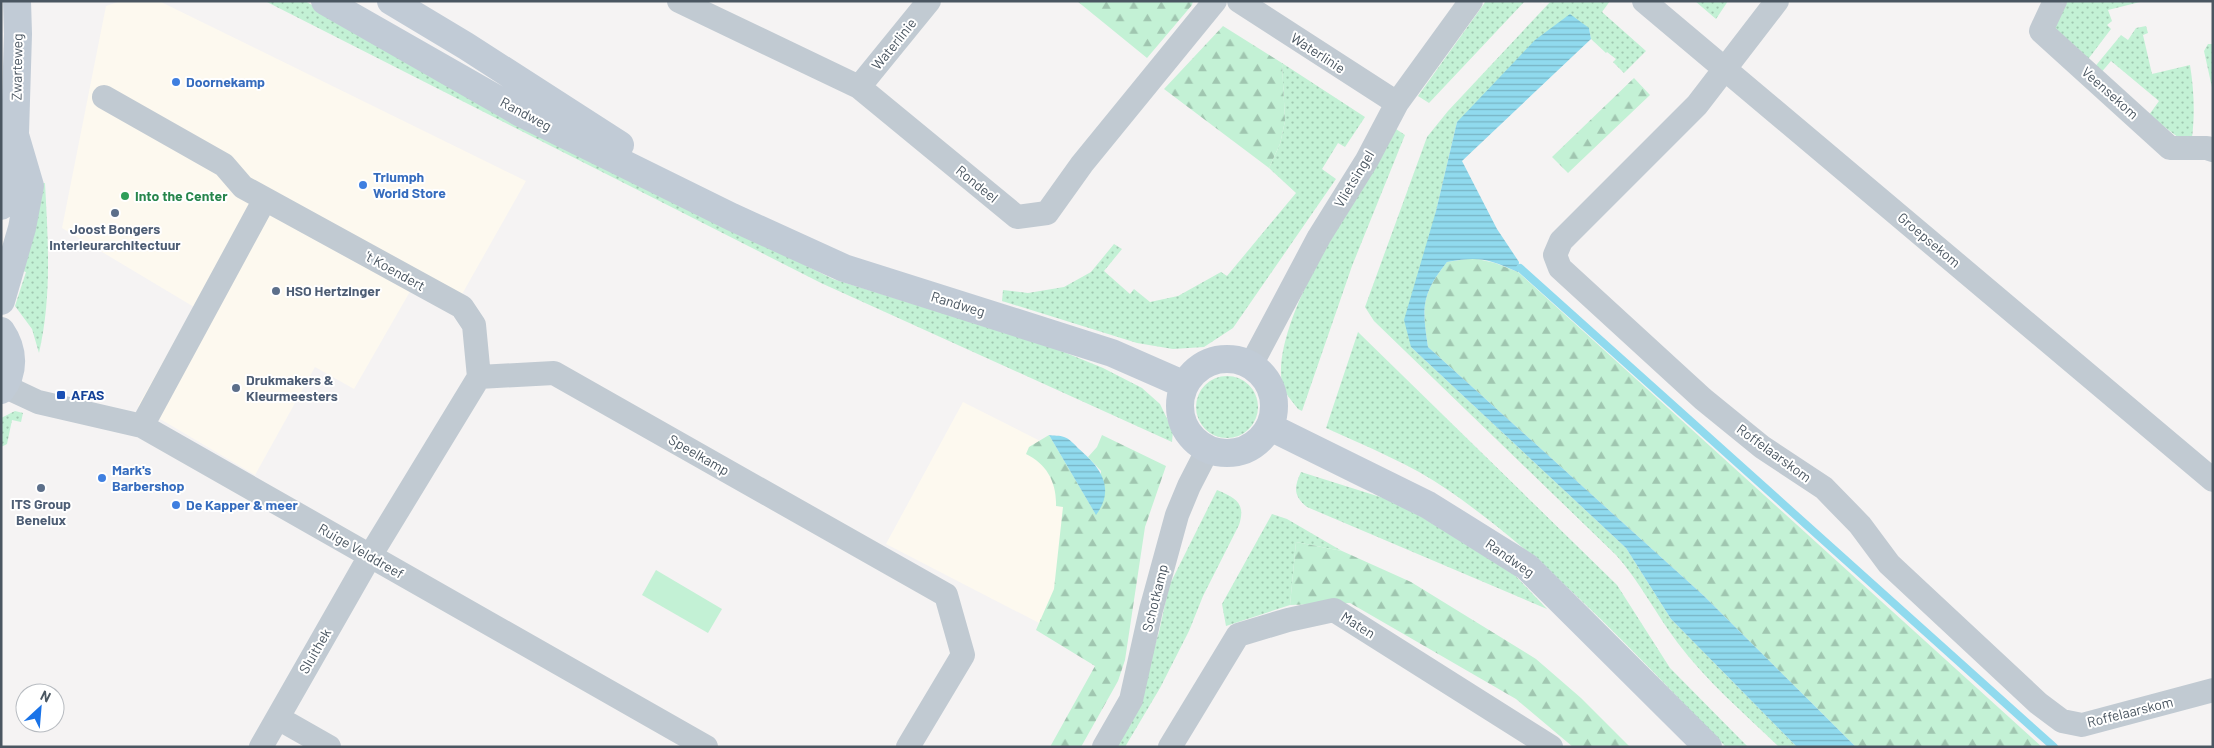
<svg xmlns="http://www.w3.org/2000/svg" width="2214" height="748" viewBox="0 0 2214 748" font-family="Barlow,sans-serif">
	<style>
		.commercial { fill: #fdf9ef }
		.grass { fill: url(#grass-dots) }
		.forest { fill: url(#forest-firs) }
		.park { fill: #c3f1d5 }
		.water { fill: url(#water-rules) }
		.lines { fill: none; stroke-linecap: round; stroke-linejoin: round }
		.stream { stroke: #90daee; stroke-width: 8 }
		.street { stroke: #c1cad2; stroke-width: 24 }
		.secondary { stroke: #c1cbd6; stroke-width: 28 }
		.shop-dot { fill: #3f7fe0; stroke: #fff; stroke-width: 2 }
		.leisure-dot { fill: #2e9e5b; stroke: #fff; stroke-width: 2 }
		.service-dot { fill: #5c6f8a; stroke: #fff; stroke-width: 2 }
		.transit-dot { fill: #1a4fb4; stroke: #fff; stroke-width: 2 }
		.labels { text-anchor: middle; stroke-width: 4; stroke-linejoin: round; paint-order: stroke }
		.street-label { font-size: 14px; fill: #4a5661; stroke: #fff }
		.shop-label { font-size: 14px; font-weight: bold; fill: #366cbe; stroke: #fff; text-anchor: start }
		.leisure-label { font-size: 14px; font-weight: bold; fill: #27864d; stroke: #fff; text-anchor: start }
		.service-label { font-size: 14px; font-weight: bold; fill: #4e5e75; stroke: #fff }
		.transit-label { font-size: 14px; font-weight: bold; fill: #164399; stroke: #fff; text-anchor: start }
	</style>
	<defs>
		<pattern id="grass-dots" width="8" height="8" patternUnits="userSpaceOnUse" patternTransform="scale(1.25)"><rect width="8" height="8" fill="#c3f1d5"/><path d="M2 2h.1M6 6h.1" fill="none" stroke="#a0c6b0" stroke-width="1.8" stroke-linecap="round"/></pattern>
		<pattern id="forest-firs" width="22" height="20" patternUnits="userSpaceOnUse" patternTransform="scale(1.25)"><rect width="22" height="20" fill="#c3f1d5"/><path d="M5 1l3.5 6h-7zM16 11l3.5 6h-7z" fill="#a0c6b0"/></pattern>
		<pattern id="water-rules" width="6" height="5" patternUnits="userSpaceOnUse" patternTransform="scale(1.25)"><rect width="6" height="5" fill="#90daee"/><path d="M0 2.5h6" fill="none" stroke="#78b4c4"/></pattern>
	</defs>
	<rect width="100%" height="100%" fill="#f5f3f3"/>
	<path class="commercial" d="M 121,1 L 159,1 L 526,181 L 461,296 L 412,288 L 354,389 L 315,367 L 255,475 L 138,406 L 194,307 L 62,228 L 106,6 Z
		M 963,402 L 1044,443 L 1083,514 L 1072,640 L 886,544 Z"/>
	<path class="grass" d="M 265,1 L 305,1 L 401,57 L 619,173 L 833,279 L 1049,346 L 1103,368 L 1142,388 L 1160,404 L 1173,431 L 1172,442 L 821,283 Z
		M 1486,1 L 1525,1 L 1429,103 L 1418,96 Z
		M 1551,1 L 1610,1 L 1602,12 L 1646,51 L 1624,73 L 1613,62 L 1616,59 L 1607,52 L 1606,53 L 1591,39 L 1589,28 L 1457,122 L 1436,211 L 1411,347 L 1626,548 L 1671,619 L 1797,747 L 1779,747 C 1744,713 1706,681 1677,642 C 1656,614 1640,582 1616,555 L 1374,321 L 1365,307 L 1427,137 L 1448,111 Z
		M 1695,1 L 1728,1 L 1716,19 Z
		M 2061,1 L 2140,1 L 2140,2 L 2108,10 L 2112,21 L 2107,25 L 2111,29 L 2086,62 L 2053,28 Z
		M 2146,26 L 2148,33 L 2143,35 L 2152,74 L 2190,65 C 2194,90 2195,113 2192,138 L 2179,138 L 2149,115 L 2159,101 L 2111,61 L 2099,75 L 2093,69 L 2121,35 L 2128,40 L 2136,28 Z
		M 2208,44 L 2213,44 L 2213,92 L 2204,51 Z
		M 1282,63 L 1365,117 L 1345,147 L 1338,143 L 1322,169 L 1336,179 L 1233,328 L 1204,347 L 1173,349 L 1137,343 L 1002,301 L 1003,290 L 1028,293 L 1064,287 L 1091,272 L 1114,244 L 1122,249 L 1104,271 L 1130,294 L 1134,289 L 1150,302 L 1178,296 L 1221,272 L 1227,276 L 1296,193 L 1269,168 L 1280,144 L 1285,121 Z
		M 1396,129 L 1405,135 L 1352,266 L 1302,411 L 1298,409 C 1293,402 1283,392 1282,383 C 1270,321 1363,183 1396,129 Z
		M 45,183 C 48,241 52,296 39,353 L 32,329 L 15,306 L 26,272 L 19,270 L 36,184 Z
		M 1358,332 L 1617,585 L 1670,668 L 1748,747 L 1726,747 C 1638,657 1552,562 1448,490 C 1411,464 1367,447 1326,428 Z
		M1196 407a31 31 0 1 1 62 0a31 31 0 1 1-62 0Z
		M 15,411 L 23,413 L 21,422 L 12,420 L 7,444 L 1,447 L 1,418 Z
		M 1301,472 L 1393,501 L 1484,552 L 1509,569 L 1547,609 L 1307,507 C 1293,496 1294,487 1301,472 Z
		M 1217,490 C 1236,498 1246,503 1239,525 L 1203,596 L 1189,631 L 1160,688 L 1125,747 L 1113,747 L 1147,670 L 1159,632 L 1169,586 Z
		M 1272,514 L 1287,519 L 1342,551 L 1296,542 L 1290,605 L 1226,626 L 1222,604 Z"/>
	<path class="forest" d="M 1077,1 L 1193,1 L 1192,5 L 1147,58 Z
		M 1223,26 L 1282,63 L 1285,121 L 1280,144 L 1269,168 L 1164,89 Z
		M 1634,78 L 1650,95 L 1568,173 L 1552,157 Z
		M 1473,258 L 1495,263 L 1518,272 L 2042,747 L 1856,747 L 1703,595 L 1428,347 C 1422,307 1421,295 1447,262 Z
		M 1049,435 L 1095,513 L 1101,471 L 1088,457 L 1097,447 L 1102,435 L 1166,466 L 1145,527 L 1125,660 L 1118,681 L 1081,747 L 1050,747 L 1095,666 L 1036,630 L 1054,589 L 1063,507 L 1056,506 C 1057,483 1047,464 1026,454 L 1029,447 Z
		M 1296,542 L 1342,551 L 1411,582 L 1536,659 L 1581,698 L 1630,747 L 1573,747 L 1516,699 L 1350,603 L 1290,605 Z"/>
	<path class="park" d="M 656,570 L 722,609 L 708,633 L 642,595 Z"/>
	<path class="water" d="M 1570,14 L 1589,28 L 1591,39 L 1462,161 L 1497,229 L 1519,262 L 1518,272 C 1488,259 1479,256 1447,262 C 1421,295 1422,307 1428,347 L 1703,595 L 1856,747 L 1797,747 L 1671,619 L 1626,548 L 1411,347 L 1404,320 L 1436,211 L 1457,122 L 1535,40 Z
		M 1049,435 C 1053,436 1060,435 1064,437 C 1069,438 1075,445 1079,449 C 1100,467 1116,488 1096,515 Z"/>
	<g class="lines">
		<path class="stream" d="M 1520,268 L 2054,747"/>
		<path class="street" d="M 679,1 L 859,87 L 1017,217 L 1047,213 L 1082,164 L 1215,1
			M 1239,1 L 1397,103
			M 1644,1 L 2213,480
			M 1777,1 L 1697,105 L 1561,241 L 1555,255 L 1560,268 L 1703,399 L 1762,447 L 1824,488 L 1860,525 L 1889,564 L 2038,703 L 2062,721 L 2082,725 L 2213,690
			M 2055,1 L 2041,31 L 2170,148 L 2207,148 L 2213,150
			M 859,87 L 929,1
			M 104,97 L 224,165 L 243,187 L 462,307 L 474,325 L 479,377
			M 1251,365 L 1319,237 L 1367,160 L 1397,103 L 1471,1
			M 4,386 L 38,402 L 142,426 L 706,747
			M 142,426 L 265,199
			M 278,718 L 329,747
			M 261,747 L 370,556 L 479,377 L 554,373 L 946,595 L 963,655 L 908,747
			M 1104,747 L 1131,700 L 1151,610 L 1177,515 L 1189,486 L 1208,449
			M 1170,747 L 1238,635 L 1288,620 L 1334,610 L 1551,747"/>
		<path class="secondary" d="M 325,1 L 521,113 L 732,217 L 844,268 L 1112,353 L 1185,385
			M 391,1 L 466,46 L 620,145
			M 1,206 L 5,173 L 15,133 L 18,34 L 17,1
			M 1,301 L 22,228 L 30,186 L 15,135
			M 1,331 C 14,350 15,372 1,390
			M1180 406a47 47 0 1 1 94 0a47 47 0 1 1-94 0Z
			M 1270,427 L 1428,505 L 1527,567 L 1708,747"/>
	</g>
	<g class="shop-dot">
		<circle cx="176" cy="82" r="5"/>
		<circle cx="363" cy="185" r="5"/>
		<circle cx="102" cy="478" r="5"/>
		<circle cx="176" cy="505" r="5"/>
	</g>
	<circle class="leisure-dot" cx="125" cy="196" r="5"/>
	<g class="service-dot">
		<circle cx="115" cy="213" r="5"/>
		<circle cx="276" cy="291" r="5"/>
		<circle cx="236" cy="388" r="5"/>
		<circle cx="41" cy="488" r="5"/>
	</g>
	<rect class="transit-dot" x="56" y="390" width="10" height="10" rx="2.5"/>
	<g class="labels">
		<g class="street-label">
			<text transform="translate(894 44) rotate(-51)" y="5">Waterlinie</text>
			<text transform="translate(1318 53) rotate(33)" y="5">Waterlinie</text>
			<text transform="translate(17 67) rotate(-89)" y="5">Zwarteweg</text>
			<text transform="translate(2110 93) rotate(42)" y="5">Veensekom</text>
			<text transform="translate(526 114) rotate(28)" y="5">Randweg</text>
			<text transform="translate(1354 179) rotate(-59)" y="5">Vlietsingel</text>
			<text transform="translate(977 184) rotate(39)" y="5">Rondeel</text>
			<text transform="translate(1929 240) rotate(40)" y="5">Groepsekom</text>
			<text transform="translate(395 271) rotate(29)" y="5">'t Koendert</text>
			<text transform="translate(958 304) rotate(17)" y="5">Randweg</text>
			<text transform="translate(1774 453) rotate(36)" y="5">Roffelaarskom</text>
			<text transform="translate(699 455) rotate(30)" y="5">Speelkamp</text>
			<text transform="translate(361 551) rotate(30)" y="5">Ruige Velddreef</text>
			<text transform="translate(1510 558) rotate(35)" y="5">Randweg</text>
			<text transform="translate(1155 598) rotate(-76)" y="5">Schotkamp</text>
			<text transform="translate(1358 625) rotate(32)" y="5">Maten</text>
			<text transform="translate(315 651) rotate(-60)" y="5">Sluithek</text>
			<text transform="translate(2130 712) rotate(-14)" y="5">Roffelaarskom</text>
		</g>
		<g class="shop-label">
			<text x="186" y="87">Doornekamp</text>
			<text x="373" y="182">Triumph<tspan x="373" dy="16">World Store</tspan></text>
			<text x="112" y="475">Mark's<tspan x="112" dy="16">Barbershop</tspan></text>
			<text x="186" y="510">De Kapper &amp; meer</text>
		</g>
		<g class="leisure-label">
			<text x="135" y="201">Into the Center</text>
		</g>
		<g class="service-label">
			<text x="115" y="234">Joost Bongers<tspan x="115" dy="16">Interieurarchitectuur</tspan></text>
			<text x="286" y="296" text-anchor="start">HSO Hertzinger</text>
			<text x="246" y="385" text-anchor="start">Drukmakers &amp;<tspan x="246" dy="16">Kleurmeesters</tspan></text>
			<text x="41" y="509">ITS Group<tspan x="41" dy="16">Benelux</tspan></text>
		</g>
		<g class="transit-label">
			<text x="71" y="400">AFAS</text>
		</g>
	</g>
	<rect width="2214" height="748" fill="none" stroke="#4a5661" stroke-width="5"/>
	<g transform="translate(40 708) rotate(26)"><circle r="24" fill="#ffffff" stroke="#b7bbc0"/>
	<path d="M0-4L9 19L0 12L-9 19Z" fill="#1a73e8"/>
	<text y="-8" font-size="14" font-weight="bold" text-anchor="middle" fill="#4a5661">N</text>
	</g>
</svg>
